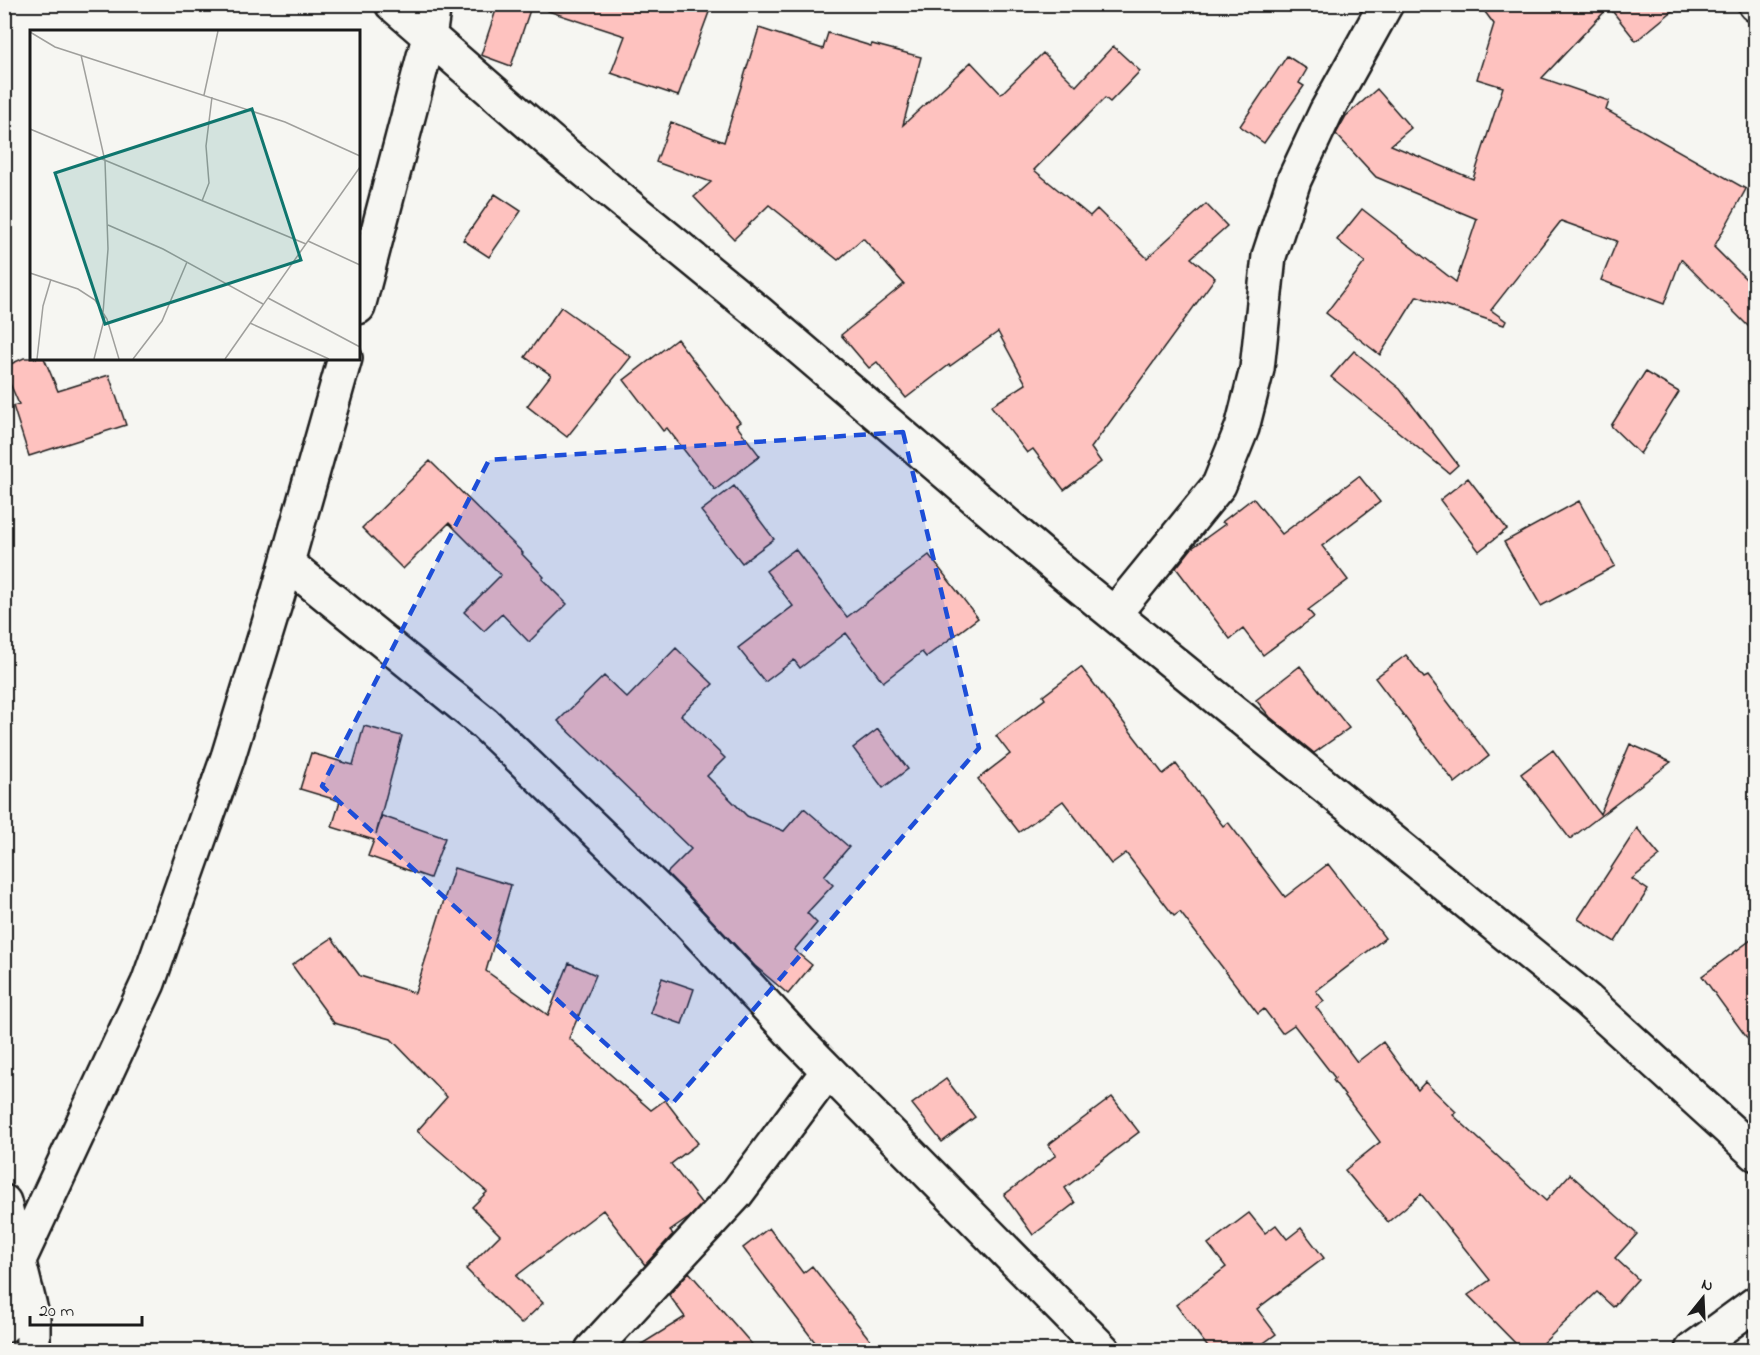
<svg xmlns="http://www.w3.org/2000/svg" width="1760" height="1355" viewBox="0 0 1760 1355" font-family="'Indie Flower',sans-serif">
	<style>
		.building { fill: #fec2bf; stroke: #1c1c1c; stroke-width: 1.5 }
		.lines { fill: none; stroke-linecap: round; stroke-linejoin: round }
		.minor-casing { stroke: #1c1c1c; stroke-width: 38 }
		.tertiary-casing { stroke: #1c1c1c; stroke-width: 38 }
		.minor { stroke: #f6f6f2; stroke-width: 33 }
		.tertiary { stroke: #f6f6f2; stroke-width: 33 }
		.marked { fill: #1d4ed8; fill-opacity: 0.2; stroke: #1d4ed8; stroke-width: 4.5; stroke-dasharray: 12 8; stroke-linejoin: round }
		.inset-road { fill: none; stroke: #9f9f9c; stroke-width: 1.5 }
		.view { fill: #0f766e; fill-opacity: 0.15; stroke: #0f766e; stroke-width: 3 }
		.inset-edge { fill: none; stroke: #1c1c1c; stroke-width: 3 }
	</style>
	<rect width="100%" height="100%" fill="#f6f6f2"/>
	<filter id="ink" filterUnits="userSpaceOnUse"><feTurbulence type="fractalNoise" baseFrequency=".0167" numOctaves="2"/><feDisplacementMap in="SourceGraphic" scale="12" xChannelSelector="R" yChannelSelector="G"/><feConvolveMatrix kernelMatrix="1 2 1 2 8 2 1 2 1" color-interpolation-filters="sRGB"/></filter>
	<g filter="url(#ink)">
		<path class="building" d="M 498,4 L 532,4 L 511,66 L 481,55 Z
			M 549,4 L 712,4 L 678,96 L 611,73 L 625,36 L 548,11 Z
			M 1479,4 L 1681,4 L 1636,41 L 1609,7 L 1542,78 L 1609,101 L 1606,110 L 1746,189 L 1714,247 L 1755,288 L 1755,333 L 1681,259 L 1664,304 L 1601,280 L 1617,241 L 1561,221 L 1491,310 L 1506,321 L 1504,325 L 1417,296 L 1380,355 L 1326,313 L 1365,262 L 1337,240 L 1362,209 L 1456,282 L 1477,219 L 1376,177 L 1336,134 L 1346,116 L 1377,89 L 1411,128 L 1391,145 L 1473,179 L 1503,87 L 1477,79 L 1494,24 Z
			M 759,28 L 823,49 L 828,33 L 871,46 L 872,44 L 921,57 L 903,125 L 971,62 L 1001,94 L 1043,53 L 1076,86 L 1113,46 L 1140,71 L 1110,102 L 1105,98 L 1034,170 L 1090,216 L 1097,209 L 1147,258 L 1206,204 L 1227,226 L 1191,258 L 1215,278 L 1091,448 L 1101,462 L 1064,490 L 1033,449 L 1027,453 L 991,406 L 1026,384 L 998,332 L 950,366 L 949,365 L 906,398 L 877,362 L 869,368 L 841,335 L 904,284 L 863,238 L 838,260 L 769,205 L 734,239 L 694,197 L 711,182 L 656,162 L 671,122 L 724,142 Z
			M 1287,56 L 1307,69 L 1299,83 L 1304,86 L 1264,143 L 1240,126 Z
			M 495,194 L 521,211 L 489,257 L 463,240 Z
			M 561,307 L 631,357 L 567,437 L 527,406 L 551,375 L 525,357 Z
			M 677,339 L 740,422 L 736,425 L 760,456 L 715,490 L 667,428 L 663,431 L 624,380 Z
			M 1354,351 L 1400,389 L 1458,465 L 1449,473 L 1331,377 Z
			M 24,358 L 44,358 L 58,391 L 109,375 L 126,425 L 29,456 L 13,406 L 19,404 L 4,370 L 4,367 Z
			M 1645,372 L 1679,392 L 1640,454 L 1611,426 Z
			M 430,461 L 523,553 L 522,554 L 544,577 L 542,579 L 567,604 L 529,642 L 502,614 L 484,631 L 464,612 L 501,575 L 449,523 L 403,569 L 362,528 Z
			M 1359,476 L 1380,502 L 1322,546 L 1348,580 L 1308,610 L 1314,617 L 1263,655 L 1243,629 L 1230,639 L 1176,568 L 1192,548 L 1225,524 L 1222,522 L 1253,498 L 1282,534 Z
			M 1468,478 L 1507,529 L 1479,551 L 1440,500 Z
			M 734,486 L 774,539 L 742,563 L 701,511 Z
			M 1579,501 L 1615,566 L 1541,606 L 1504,542 Z
			M 795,549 L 847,617 L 929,555 L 978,618 L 926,657 L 922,652 L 883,682 L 846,633 L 800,668 L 794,660 L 765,682 L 738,648 L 793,606 L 766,571 Z
			M 676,648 L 713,684 L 681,715 L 725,758 L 707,776 L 747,816 L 784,831 L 804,808 L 849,847 L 824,876 L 833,885 L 807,913 L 817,923 L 794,950 L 812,965 L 788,994 L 755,966 L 667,873 L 691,849 L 558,721 L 604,676 L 627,698 Z
			M 1406,655 L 1424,678 L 1428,676 L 1489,756 L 1455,783 L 1375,678 Z
			M 1300,666 L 1349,728 L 1314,753 L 1270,717 L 1256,700 Z
			M 1081,667 L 1163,774 L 1176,764 L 1223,826 L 1228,822 L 1285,897 L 1328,864 L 1385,938 L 1316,991 L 1324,1001 L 1316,1007 L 1357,1062 L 1383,1042 L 1418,1090 L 1425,1082 L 1456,1112 L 1453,1115 L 1546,1201 L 1570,1174 L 1637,1234 L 1615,1258 L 1638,1279 L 1613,1307 L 1597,1292 L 1536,1350 L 1522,1350 L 1468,1295 L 1490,1280 L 1421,1194 L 1388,1222 L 1345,1170 L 1380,1142 L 1333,1080 L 1335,1078 L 1294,1025 L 1282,1033 L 1264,1009 L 1258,1014 L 1180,912 L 1174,916 L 1126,853 L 1111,864 L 1063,801 L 1019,832 L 978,779 L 1010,754 L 996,736 L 1045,699 L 1043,696 Z
			M 364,726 L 402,736 L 376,834 L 382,816 L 445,838 L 430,878 L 368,856 L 374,840 L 332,827 L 340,801 L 300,789 L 311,753 L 353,765 Z
			M 878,729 L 908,769 L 883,788 L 853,748 Z
			M 1630,744 L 1671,762 L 1570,839 L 1521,774 L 1553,750 L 1600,814 Z
			M 1637,828 L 1660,856 L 1632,879 L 1648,890 L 1615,942 L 1578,919 Z
			M 454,868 L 511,885 L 486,971 L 548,1015 L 569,963 L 596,975 L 569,1038 L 651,1110 L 665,1100 L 698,1143 L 671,1164 L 702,1204 L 690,1217 L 670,1231 L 673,1234 L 645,1265 L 603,1210 L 516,1276 L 543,1303 L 521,1324 L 466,1269 L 500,1235 L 472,1207 L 487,1192 L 417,1131 L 447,1097 L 391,1039 L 334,1023 L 292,965 L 332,938 L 360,976 L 415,993 Z
			M 1755,937 L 1755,1049 L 1702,976 Z
			M 662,978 L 694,989 L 682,1024 L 650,1013 Z
			M 946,1079 L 975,1117 L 942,1142 L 912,1104 Z
			M 1112,1097 L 1139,1132 L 1065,1188 L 1075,1203 L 1033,1235 L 1004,1195 L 1056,1155 L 1048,1145 Z
			M 1249,1213 L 1265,1233 L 1276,1225 L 1287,1239 L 1301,1228 L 1324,1258 L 1257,1309 L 1276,1334 L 1254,1350 L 1210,1350 L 1176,1305 L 1226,1267 L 1208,1244 Z
			M 769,1228 L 803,1273 L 812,1266 L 878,1350 L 821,1350 L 743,1248 Z
			M 689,1272 L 757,1350 L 632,1350 L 685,1317 L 669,1295 Z"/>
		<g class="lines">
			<defs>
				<path id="minor" d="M 392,4 L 560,150 L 759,313 L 1061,571 L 1587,1000 L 1756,1154
					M 1755,4 L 1756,5
					M 358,307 L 429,37 L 434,4
					M 287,563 L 484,723 L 669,901 L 799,1041 L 1103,1350
					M 1114,614 L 1219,485 L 1242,428 L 1257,369 L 1269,256 L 1294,180 L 1326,112 L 1386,4
					M 4,1202 L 33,1319 L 33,1350
					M 19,1260 L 148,983 L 228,757 L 278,594 L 345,358
					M 4,1326 L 26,1290
					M 592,1350 L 737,1193 L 828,1071"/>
				<path id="tertiary" d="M 1692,1350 L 1756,1303"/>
			</defs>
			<use href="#minor" class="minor-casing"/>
			<use href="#tertiary" class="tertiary-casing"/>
			<use href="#minor" class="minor"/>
			<use href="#tertiary" class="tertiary"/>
		</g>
	</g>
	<path class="marked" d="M 903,432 L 979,748 L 672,1104 L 322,786 L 489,460 Z"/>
	<g transform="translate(30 30)">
		<rect width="330" height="330" fill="#f6f6f2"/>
		<path class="inset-road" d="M 0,2 L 25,17 L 255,92 L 330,126M 51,25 L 75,131 L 78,219 L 73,283M 174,65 L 188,1M 0,99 L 276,214M 172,171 L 179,153 L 176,116 L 182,67M 78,195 L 133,219 L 233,274M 278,211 L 330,235M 0,243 L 48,259 L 65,270 L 77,289 L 89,329M 238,268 L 330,317M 220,293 L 299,329M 7,329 L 13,276 L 21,249M 64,329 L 75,286M 103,329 L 132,291 L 157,232M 195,329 L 330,137"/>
		<path class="view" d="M 222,79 L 271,230 L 75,294 L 25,143 Z"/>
		<rect width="330" height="330" class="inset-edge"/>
	</g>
	<rect width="1760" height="1355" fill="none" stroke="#f6f6f2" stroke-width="24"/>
	<rect x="12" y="12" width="1736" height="1331" fill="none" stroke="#1c1c1c" stroke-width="2" filter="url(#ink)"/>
	<g transform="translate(1703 1298) rotate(18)" stroke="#f6f6f2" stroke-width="4.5" paint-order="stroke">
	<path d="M0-4.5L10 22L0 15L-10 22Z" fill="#1c1c1c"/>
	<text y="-9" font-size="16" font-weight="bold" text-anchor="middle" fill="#1c1c1c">N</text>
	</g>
	<path d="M30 1316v9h112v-9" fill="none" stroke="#1c1c1c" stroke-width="3"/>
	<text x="39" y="1316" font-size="18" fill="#1c1c1c" stroke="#f6f6f2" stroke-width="4.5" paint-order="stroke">20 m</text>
</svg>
